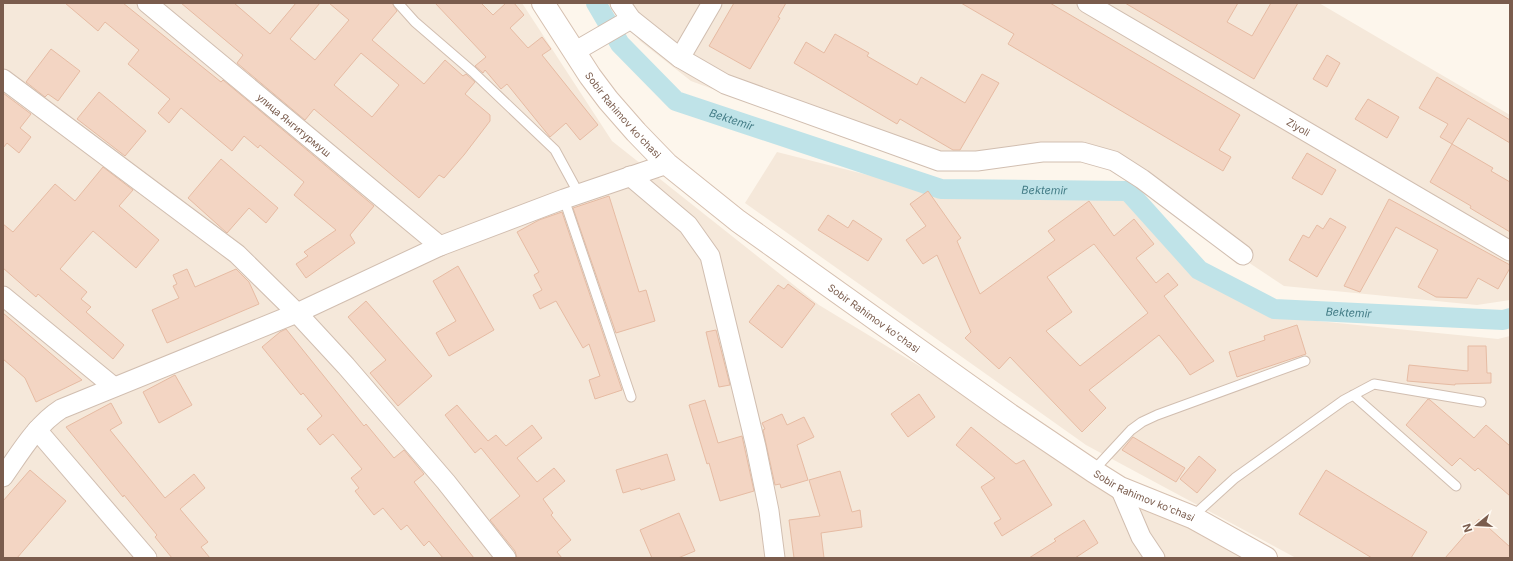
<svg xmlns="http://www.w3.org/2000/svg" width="1513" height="561" viewBox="0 0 1513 561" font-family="Inter,sans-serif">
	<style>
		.residential { fill: #f5e8da }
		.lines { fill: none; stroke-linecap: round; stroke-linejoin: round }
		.canal { stroke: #bfe3e8; stroke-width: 20 }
		.building { fill: #f3d5c3; stroke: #e6bba3; fill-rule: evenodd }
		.lane-casing { stroke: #d1beb0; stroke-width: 11 }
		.street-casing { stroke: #d1beb0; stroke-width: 21 }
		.secondary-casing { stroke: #d6c0b0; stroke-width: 24 }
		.lane { stroke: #fff; stroke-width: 9 }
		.street { stroke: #fff; stroke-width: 19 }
		.secondary { stroke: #fff; stroke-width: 22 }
		.labels { text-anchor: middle; stroke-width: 4; stroke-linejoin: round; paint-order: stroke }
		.street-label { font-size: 10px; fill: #7a5c4d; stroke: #fffaf3 }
		.water-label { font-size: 11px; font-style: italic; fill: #437c86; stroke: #fffaf3 }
	</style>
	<rect width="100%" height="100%" fill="#fdf6ec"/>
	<path class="residential" d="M 3,3 L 522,3 L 612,141 L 819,305 L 1120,488 L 1263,558 L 3,558 Z
		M 613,3 L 1319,3 L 1510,115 L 1510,300 L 1477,305 L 1284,286 L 1091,158 L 965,166 L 864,145 L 691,81 L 640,41 Z
		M 777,152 L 923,189 L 1122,199 L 1201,281 L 1277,317 L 1498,339 L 1510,336 L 1510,558 L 1296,558 L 1086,445 L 745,203 Z"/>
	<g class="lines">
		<path class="canal" id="s1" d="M 596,3 L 620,44 L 676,101 L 941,189 L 1128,191 L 1199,270 L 1274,309 L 1503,320 L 1510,318"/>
	</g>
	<path class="building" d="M 65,3 L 123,3 L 221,82 L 223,80 L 374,206 L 350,235 L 355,243 L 306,278 L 296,264 L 308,256 L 304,252 L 336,230 L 294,195 L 304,182 L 260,145 L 258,148 L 244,136 L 232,151 L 181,108 L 169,123 L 158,113 L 170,99 L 128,64 L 139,50 L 105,22 L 98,31 Z
		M 181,3 L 234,3 L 270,34 L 296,3 L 320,3 L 290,39 L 315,60 L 349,20 L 329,3 L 392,3 L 397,11 L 372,40 L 424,84 L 445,60 L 463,76 L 466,74 L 475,82 L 465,94 L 490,115 L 490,121 L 464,155 L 444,178 L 439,175 L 419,198 L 314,109 L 305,120 L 237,63 L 243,55 ZM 361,53 L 399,85 L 372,117 L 334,85 Z
		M 435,3 L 481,3 L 493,15 L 506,3 L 514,3 L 524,15 L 510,28 L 528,48 L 542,37 L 551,49 L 542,55 L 598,125 L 580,140 L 566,123 L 550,137 L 507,84 L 501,89 L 485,70 L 483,73 L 475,66 L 486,57 Z
		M 734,3 L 786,3 L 778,17 L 780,18 L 750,69 L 709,46 Z
		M 961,3 L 1050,3 L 1240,115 L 1219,150 L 1231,157 L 1223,171 L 1008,44 L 1014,34 Z
		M 1125,3 L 1238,3 L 1227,22 L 1252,36 L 1271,3 L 1298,3 L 1254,79 Z
		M 835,34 L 869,53 L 867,56 L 917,85 L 921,77 L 965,103 L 982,74 L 999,83 L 960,150 L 953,150 L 900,119 L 897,124 L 794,63 L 806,42 L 824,53 Z
		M 51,49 L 80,71 L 58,101 L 48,94 L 45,97 L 26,82 Z
		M 1327,55 L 1340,63 L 1327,87 L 1313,79 Z
		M 1437,77 L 1510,120 L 1510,143 L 1468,118 L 1452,144 L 1440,137 L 1448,124 L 1419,108 Z
		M 99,92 L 146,131 L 125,156 L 77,119 Z
		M 3,93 L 31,114 L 20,128 L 31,137 L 19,153 L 7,143 L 3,148 Z
		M 1368,99 L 1399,117 L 1387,138 L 1355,119 Z
		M 1452,144 L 1493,168 L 1491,171 L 1510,182 L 1510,232 L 1470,208 L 1471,206 L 1430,182 Z
		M 1307,153 L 1336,170 L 1322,195 L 1292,178 Z
		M 221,159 L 278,208 L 266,223 L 249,208 L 227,233 L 188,198 Z
		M 103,167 L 133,190 L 119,206 L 159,240 L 136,268 L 93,231 L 60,269 L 87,292 L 81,299 L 91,307 L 86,312 L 124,345 L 113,359 L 38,294 L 36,297 L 3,268 L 3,224 L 13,232 L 55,184 L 75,201 Z
		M 928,191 L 961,238 L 957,241 L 980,294 L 1055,240 L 1048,231 L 1089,201 L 1114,236 L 1134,219 L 1154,244 L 1136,258 L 1156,283 L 1168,273 L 1178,285 L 1164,296 L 1214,361 L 1190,375 L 1181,362 L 1159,335 L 1089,390 L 1106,408 L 1082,432 L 1010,357 L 999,369 L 965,338 L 971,332 L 937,255 L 923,264 L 906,240 L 926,226 L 910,204 ZM 1094,244 L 1148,313 L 1080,366 L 1046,331 L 1072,312 L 1047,277 Z
		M 609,196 L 639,292 L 646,290 L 655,321 L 616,333 L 573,208 Z
		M 1389,199 L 1510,265 L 1510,268 L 1498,289 L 1478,278 L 1467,298 L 1436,297 L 1418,287 L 1438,250 L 1396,227 L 1360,292 L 1344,286 Z
		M 562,212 L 622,390 L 595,399 L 589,380 L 600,376 L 589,344 L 583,348 L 556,301 L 540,309 L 533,295 L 542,290 L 534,275 L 539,272 L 517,232 L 539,220 Z
		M 828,215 L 848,228 L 853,220 L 882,239 L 868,261 L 818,230 Z
		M 1330,218 L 1346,227 L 1317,277 L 1289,260 L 1303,235 L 1309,238 L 1317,225 L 1323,229 Z
		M 458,266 L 494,330 L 449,356 L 436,333 L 456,321 L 433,281 Z
		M 187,269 L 195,287 L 236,269 L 249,282 L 259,304 L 167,343 L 152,310 L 179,298 L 173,286 L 177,284 L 173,275 Z
		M 788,284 L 815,304 L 782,348 L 749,322 L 778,285 L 784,289 Z
		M 366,301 L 432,376 L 398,406 L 370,373 L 386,360 L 348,317 Z
		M 3,313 L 43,347 L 82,380 L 36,402 L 25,378 L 3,359 Z
		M 1297,325 L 1306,354 L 1237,377 L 1229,352 L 1265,340 L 1264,336 Z
		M 286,329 L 364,426 L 366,424 L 394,458 L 404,450 L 424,474 L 414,482 L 474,558 L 443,558 L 429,541 L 424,546 L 407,525 L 401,530 L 383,508 L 374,515 L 355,491 L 359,488 L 351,478 L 362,469 L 333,434 L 320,445 L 307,429 L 322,416 L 303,393 L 301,395 L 262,347 L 280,332 Z
		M 716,330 L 730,385 L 719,387 L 706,332 Z
		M 1468,346 L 1486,346 L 1487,373 L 1491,373 L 1491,383 L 1455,384 L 1455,385 L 1407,381 L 1409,365 L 1468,371 Z
		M 175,375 L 192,405 L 159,423 L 143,392 Z
		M 919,394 L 935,417 L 908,437 L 891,414 Z
		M 1428,399 L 1430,400 L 1474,438 L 1486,425 L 1510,446 L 1510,496 L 1478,468 L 1475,471 L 1460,458 L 1452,466 L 1406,425 Z
		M 705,400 L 718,443 L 742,436 L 754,491 L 720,501 L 709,463 L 707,464 L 689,405 Z
		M 111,403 L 122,423 L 110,430 L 165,498 L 194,474 L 205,488 L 180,509 L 208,542 L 201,547 L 210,558 L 172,558 L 155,537 L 157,535 L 124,495 L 123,497 L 66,427 Z
		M 457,405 L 488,441 L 496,435 L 506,446 L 532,425 L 542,438 L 517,458 L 537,482 L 554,468 L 565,481 L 543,499 L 553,513 L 551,515 L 571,540 L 557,552 L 562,558 L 517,558 L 515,551 L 490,520 L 520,496 L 481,448 L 475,453 L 445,415 Z
		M 782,414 L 787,425 L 804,417 L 814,437 L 797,445 L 808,480 L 781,488 L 780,484 L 775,485 L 763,430 L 765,429 L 762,423 Z
		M 971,427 L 1016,464 L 1024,460 L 1052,505 L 1002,536 L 994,523 L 1001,519 L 981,487 L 995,478 L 956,445 Z
		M 1133,437 L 1185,468 L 1176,482 L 1122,450 Z
		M 667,454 L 675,480 L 641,490 L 640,488 L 623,493 L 616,470 Z
		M 1199,456 L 1216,470 L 1197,493 L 1180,479 Z
		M 30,470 L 66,501 L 17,558 L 3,558 L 3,501 Z
		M 1326,470 L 1427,532 L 1411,558 L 1372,558 L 1299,514 Z
		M 840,471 L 852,512 L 860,510 L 862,527 L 821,533 L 824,558 L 794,558 L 789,520 L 820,516 L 809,480 Z
		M 679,513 L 695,551 L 678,558 L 652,558 L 640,530 Z
		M 1479,519 L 1510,547 L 1510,558 L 1445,558 Z
		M 1084,520 L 1098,543 L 1075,558 L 1029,558 L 1056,541 L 1054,539 Z"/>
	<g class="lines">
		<defs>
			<path id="lane" d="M 398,3 L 415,22 L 473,72 L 555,150 L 579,194
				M 564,199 L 631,397
				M 1353,395 L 1456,486
				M 1093,471 L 1131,430 L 1142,422 L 1157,415 L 1305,361
				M 1192,517 L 1235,478 L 1344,400 L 1374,384 L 1481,402"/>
			<g id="street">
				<path id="s2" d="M 147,3 L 440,246"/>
				<path d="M 620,3 L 631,19 L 680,58 L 725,84 L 939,161 L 977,161 L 1042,152 L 1082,152 L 1114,161 L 1142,179 L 1243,255"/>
				<path id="s3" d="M 1087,3 L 1510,251"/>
				<path d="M 574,52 L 631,19"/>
				<path d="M 680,58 L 712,3"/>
				<path d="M 3,79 L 237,254 L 297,313 L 346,366 L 446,482 L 506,558"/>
				<path d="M 630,176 L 688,225 L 710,256 L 756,447 L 769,511 L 775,558"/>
				<path d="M 3,296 L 114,387"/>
				<path d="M 37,430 L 147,558"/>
				<path d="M 3,477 C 20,453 36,425 61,409 L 297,313 L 440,246 L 564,199 L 667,164"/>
				<path d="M 1120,488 L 1141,537 L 1155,558"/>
			</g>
			<g id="secondary">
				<path id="s4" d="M 543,3 L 590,76 L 608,100 L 636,132 L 667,164 L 738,221 L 1010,415 L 1093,471 L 1120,488 L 1192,517 L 1266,558"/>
			</g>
		</defs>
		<use href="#lane" class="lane-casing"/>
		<use href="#street" class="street-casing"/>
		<use href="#secondary" class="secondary-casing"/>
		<use href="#lane" class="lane"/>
		<use href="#street" class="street"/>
		<use href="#secondary" class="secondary"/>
	</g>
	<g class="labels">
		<g class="street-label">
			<text dy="4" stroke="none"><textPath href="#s4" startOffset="138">Sobir Rahimov ko'chasi</textPath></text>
			<text dy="4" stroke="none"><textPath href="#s2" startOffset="191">улица Янгитурмуш</textPath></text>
			<text dy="4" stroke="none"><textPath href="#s3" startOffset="245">Ziyoli</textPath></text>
			<text dy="4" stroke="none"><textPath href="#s4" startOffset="462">Sobir Rahimov ko'chasi</textPath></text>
			<text dy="4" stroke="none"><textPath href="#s4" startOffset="786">Sobir Rahimov ko'chasi</textPath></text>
		</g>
		<g class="water-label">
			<text dy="4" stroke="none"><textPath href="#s1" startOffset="186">Bektemir</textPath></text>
			<text dy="4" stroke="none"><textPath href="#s1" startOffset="510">Bektemir</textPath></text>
			<text dy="4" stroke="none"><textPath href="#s1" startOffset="859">Bektemir</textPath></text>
		</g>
	</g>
	<rect width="1513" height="561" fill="none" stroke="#7a5c4d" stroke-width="8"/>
	<g transform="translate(1477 525) rotate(252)" stroke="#fffaf3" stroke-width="3" paint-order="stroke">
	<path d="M0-3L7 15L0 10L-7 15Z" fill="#7a5c4d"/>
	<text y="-6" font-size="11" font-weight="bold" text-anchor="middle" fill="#7a5c4d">N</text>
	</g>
</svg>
